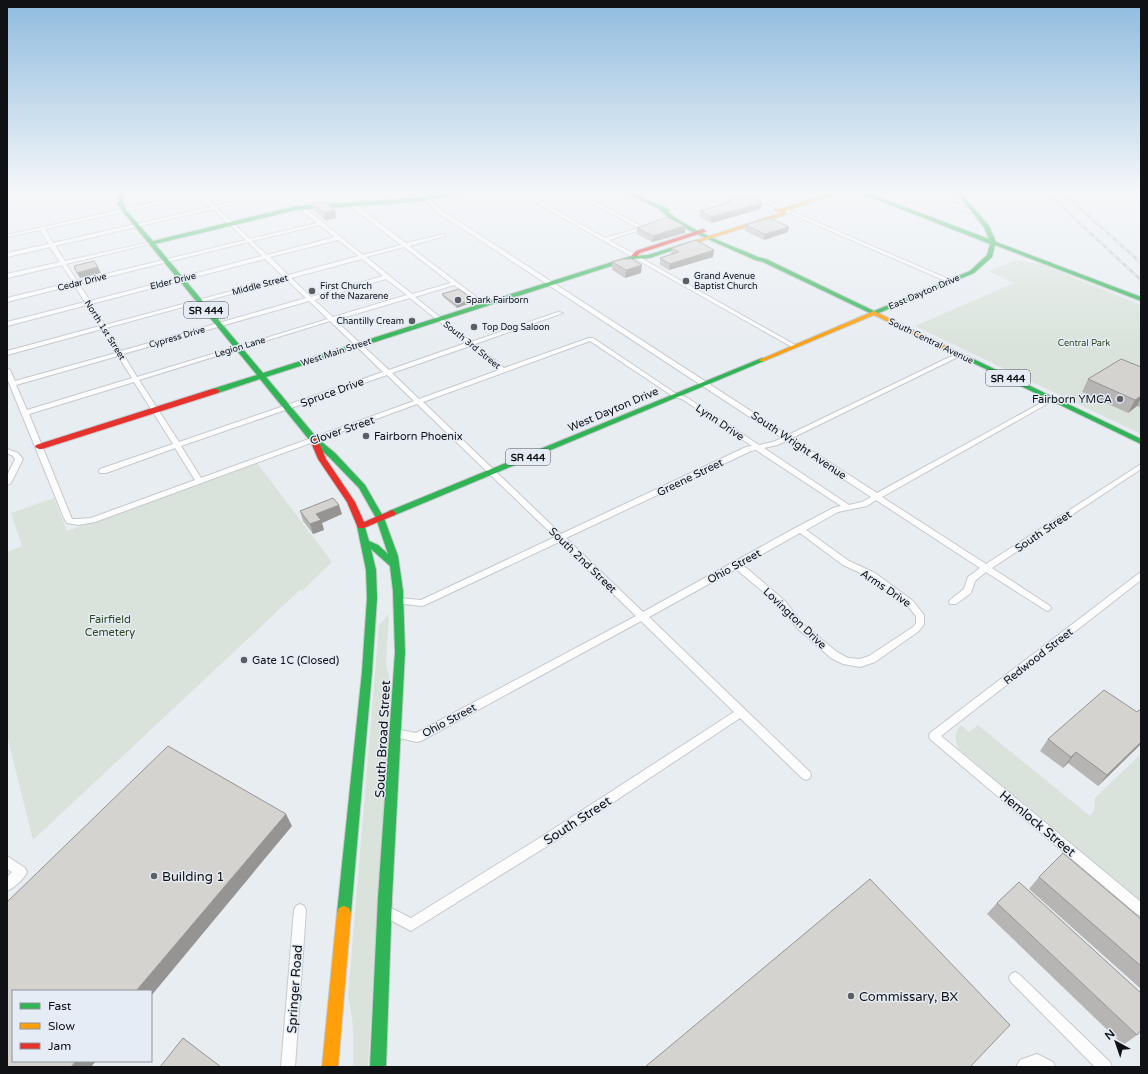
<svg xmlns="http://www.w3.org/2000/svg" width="1148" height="1074" viewBox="0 0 1148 1074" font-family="'Varela Round',sans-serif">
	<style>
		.green { fill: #d9e3db }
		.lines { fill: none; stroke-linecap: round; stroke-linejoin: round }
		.street-casing { stroke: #c5c9cd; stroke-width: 2 }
		.fast-casing { stroke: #c5c9cd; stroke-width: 2 }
		.slow-casing { stroke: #c5c9cd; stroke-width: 2 }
		.jam-casing { stroke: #c5c9cd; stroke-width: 2 }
		.street { fill: #fcfcfd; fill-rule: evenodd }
		.fast { fill: #30b455; fill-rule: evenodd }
		.slow { fill: #ff9f0a; fill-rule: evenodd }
		.jam { fill: #e5322d; fill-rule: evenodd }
		.rail-casing { stroke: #c3c4c6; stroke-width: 2.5 }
		.rail { stroke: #e5ecf5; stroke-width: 1.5; stroke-dasharray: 4.5; stroke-linecap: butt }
		.wall { fill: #b7b5b3 }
		.shaded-wall { fill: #959492 }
		.building { fill: #d5d3d0; stroke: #959492 }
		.poi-dot { fill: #5b5e62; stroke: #e5ecf5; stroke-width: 1.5 }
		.labels { text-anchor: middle; stroke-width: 3; stroke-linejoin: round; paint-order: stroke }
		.far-poi-label { font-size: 9px; fill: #0f1114; stroke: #e5ecf5; text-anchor: start }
		.far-street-label { font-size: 9px; fill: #0f1114; stroke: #e5ecf5 }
		.far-park-label { font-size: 9px; fill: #2d4921; stroke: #e5ecf5 }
		.shield { fill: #e5ecf5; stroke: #4f5358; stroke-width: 1 }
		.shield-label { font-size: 10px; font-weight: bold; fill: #0f1114 }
		.street-label { font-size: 11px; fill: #0f1114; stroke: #e5ecf5 }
		.poi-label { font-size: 11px; fill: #0f1114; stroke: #e5ecf5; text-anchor: start }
		.park-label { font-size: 11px; fill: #2d4921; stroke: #e5ecf5 }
		.near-street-label { font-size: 13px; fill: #0f1114; stroke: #e5ecf5 }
		.near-poi-label { font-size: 13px; fill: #0f1114; stroke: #e5ecf5; text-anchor: start }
	</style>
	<rect width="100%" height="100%" fill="#e8edf2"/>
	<path class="green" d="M 1017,261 L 1041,264 L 1141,305 L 1141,434 L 915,326 L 1014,283 L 988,271 L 1011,262 Z
		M 257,463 L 332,562 L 302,591 L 300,590 L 33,840 L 7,736 L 7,552 L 22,546 L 11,513 L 54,498 L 67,531 Z
		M 389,614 L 386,664 L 391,685 L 368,1067 L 353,1067 C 354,1043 354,1021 348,997 L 379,625 Z
		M 961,725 L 969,732 L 978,725 L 1090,816 L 1094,810 L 1095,798 L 1141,754 L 1141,903 L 959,749 C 955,740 953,733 961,725 Z"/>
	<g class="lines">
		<defs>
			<path id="street" d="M 196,193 L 205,193 L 203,194 L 215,206 L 270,193 L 279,193 L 217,208 L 250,239 L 317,223 L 300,209 L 300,208 L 302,207 L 286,193 L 291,193 L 307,206 L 307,207 L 305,208 L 363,255 L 401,245 L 349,205 L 349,203 L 353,203 L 406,243 L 445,234 L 445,236 L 409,246 L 487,305 L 482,306 L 454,285 L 415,297 L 471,342 L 558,312 L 563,313 L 475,344 L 504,368 L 589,338 L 593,338 L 678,395 L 686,397 L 759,445 L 773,442 L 782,438 L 437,212 L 420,193 L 425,193 L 441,210 L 788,435 L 958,353 L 962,353 L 962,355 L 792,438 L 877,493 L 1050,398 L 1054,398 L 1054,400 L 882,497 L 986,564 L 1141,464 L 1141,469 L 992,568 L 1050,606 L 1051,608 L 1050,610 L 1047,611 L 986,572 L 975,581 L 971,593 L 956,604 L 950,604 L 949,602 L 950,600 L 964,589 L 968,577 L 980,568 L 876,500 L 867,506 L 838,512 L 806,530 L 849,561 L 875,573 L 913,601 L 924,615 L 924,624 L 919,631 L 875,662 L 860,667 L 843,664 L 831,658 L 797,628 L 779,605 L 736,569 L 649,617 L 810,772 L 811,775 L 810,778 L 806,780 L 802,778 L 740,718 L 549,845 L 411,931 L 381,915 L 379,911 L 381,907 L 385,905 L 411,918 L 541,837 L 734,712 L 641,621 L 421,741 L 417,742 L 391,736 L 390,733 L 391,730 L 395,729 L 416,733 L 636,616 L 559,542 L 425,605 L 422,606 L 395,603 L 394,601 L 395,599 L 398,598 L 421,600 L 555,537 L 417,404 L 95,522 L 78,525 L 67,523 L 64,518 L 7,378 L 7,368 L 10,370 L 15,381 L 116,353 L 102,329 L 7,355 L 7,351 L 100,326 L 87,305 L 7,326 L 7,322 L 85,302 L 74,285 L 7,302 L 7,298 L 73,282 L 62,265 L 7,278 L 7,274 L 60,262 L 50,247 L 7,257 L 7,253 L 49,244 L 40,230 L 7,237 L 7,235 ZM 199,195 L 211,207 L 53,243 L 45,229 ZM 213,209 L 246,240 L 77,281 L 66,264 L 153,243 L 151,242 L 65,261 L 55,246 ZM 320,225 L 335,237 L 267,255 L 252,241 ZM 338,240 L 359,256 L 288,275 L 270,257 ZM 248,242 L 262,256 L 90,301 L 79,284 ZM 404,247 L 451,283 L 412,294 L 366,257 ZM 265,259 L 284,277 L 105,325 L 91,304 ZM 362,259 L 383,276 L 311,297 L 291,278 ZM 286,279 L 306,298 L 121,351 L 106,328 ZM 386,279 L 407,295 L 333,317 L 314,300 ZM 410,298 L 466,343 L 389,370 L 335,320 ZM 309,301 L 328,319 L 137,377 L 123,354 ZM 330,321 L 383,372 L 179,442 L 139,380 ZM 590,341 L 674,397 L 682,399 L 752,446 L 746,447 L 561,534 L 423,402 ZM 470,346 L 499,370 L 419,399 L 392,373 ZM 118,356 L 132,378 L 27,410 L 16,385 ZM 387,375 L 414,401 L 201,478 L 181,446 ZM 134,382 L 173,444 L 100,469 L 99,471 L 100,473 L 106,473 L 175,448 L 195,480 L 91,518 L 78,519 L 72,519 L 29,414 ZM 786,441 L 871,497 L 862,502 L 849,505 L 764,448 L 777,445 ZM 756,450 L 841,506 L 833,508 L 797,527 L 643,612 L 566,538 L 751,451 ZM 800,533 L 843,565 L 869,577 L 907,605 L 916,616 L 916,623 L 913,627 L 869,656 L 860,659 L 848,658 L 837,652 L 803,624 L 785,601 L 743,565 Z
				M 519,193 L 525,193 L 605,238 L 639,228 L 580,197 L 586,193 L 592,193 L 585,197 L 645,228 L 609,240 L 797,346 L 796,347 L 792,347 Z
				M 685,193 C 695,193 703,200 713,203 C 719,204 725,202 729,204 C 716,211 697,201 685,193 Z
				M 743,193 L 749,193 L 953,281 L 948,282 Z
				M 920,193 L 927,193 L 976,212 L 972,213 Z
				M 7,449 L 18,453 L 23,459 L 11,483 L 7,485 L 7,476 L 15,459 L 13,456 L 7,453 Z
				M 1141,573 L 1141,580 L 941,736 L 1141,902 L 1141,916 L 1137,914 L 930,739 L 929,736 L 930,733 L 1138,574 Z
				M 7,856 L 25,868 L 27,872 C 24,879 14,888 7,891 L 7,877 L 12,872 L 7,869 Z
				M 300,904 L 304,906 L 306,910 L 295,1067 L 281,1067 L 294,910 L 296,906 Z
				M 1015,972 L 1019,974 L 1110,1062 L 1112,1067 L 1095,1067 L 1011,982 L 1009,978 L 1011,974 Z
				M 1037,1054 L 1053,1062 L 1055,1067 L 1016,1067 L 1020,1060 Z"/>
			<path id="fast" d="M 120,193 L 124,193 L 124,204 L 126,210 L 153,241 L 296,206 L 416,198 L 452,193 L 466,193 L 416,202 L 296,210 L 155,244 L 263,373 L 631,256 L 648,255 L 689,242 L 694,243 L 650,258 L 633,259 L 266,377 L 317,438 L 335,453 L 365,485 L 384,518 L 398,556 L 403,591 L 405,652 L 392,898 L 386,1067 L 370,1067 L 378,898 L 395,652 L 393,591 L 390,566 L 371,549 L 376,570 L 377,598 L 372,672 L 351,913 L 349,918 L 344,920 L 339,918 L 337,913 L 362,672 L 367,598 L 366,570 L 357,526 L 358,524 L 364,524 L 369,541 L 378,545 L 388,554 L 376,518 L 359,488 L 329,457 L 311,442 L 260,379 L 218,393 L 212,393 L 212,389 L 257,375 L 122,211 L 118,204 Z
				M 626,193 L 633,193 L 670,210 L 671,211 L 668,212 C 694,233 728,244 758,257 L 766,259 L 874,311 L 970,271 L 987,255 L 990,244 L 860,193 L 867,193 L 989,239 L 984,227 L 956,193 L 961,193 L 989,226 L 996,242 L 1141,297 L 1141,301 L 995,245 L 992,257 L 974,273 L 874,315 L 763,262 L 755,260 L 692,232 L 669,218 L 659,209 Z
				M 967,356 L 1141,439 L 1141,444 L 965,359 L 965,357 Z
				M 762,358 L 764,359 L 764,361 L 395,515 L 392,516 L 388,513 L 389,511 Z"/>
			<path id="slow" d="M 831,193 L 839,193 L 786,211 L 784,215 L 693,244 L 688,243 L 780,213 L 781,212 L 775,211 L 775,209 L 784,208 Z
				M 874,311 L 970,358 L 967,360 L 965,359 L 874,315 L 764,361 L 760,361 L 759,360 Z
				M 344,906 L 349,908 L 351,913 L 338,1067 L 322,1067 L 337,913 L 339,908 Z"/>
			<path id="jam" d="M 703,229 L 706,231 L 705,232 L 640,253 L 636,257 L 631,256 L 636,251 Z
				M 212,389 L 218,389 L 219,391 L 218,393 L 42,449 L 39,449 L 35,447 L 36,445 Z
				M 311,438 L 314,438 L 318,440 L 326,459 L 355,502 L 364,522 L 392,510 L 396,513 L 395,515 L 364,528 L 358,528 L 347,502 L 318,459 L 310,440 Z"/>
		</defs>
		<use href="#street" class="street-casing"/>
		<use href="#fast" class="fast-casing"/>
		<use href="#slow" class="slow-casing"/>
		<use href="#jam" class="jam-casing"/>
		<use href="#street" class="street"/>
		<use href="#fast" class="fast"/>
		<use href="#slow" class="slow"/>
		<use href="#jam" class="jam"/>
		<defs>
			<path id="rail" d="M 1047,193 L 1141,280
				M 1063,193 L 1141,263"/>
		</defs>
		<use href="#rail" class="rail-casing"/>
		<use href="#rail" class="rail"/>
	</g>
	<path class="wall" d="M 727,200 L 762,203 L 761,209 L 711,223 L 700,217 L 700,211 L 727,203 Z
		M 311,203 L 335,210 L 336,218 L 325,220 L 313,210 Z
		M 745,225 L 788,232 L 764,240 L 745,231 Z
		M 685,226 L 685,233 L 652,242 L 637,234 L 637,228 Z
		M 672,248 L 714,250 L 713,257 L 669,270 L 660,265 L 660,258 L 671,254 Z
		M 612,262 L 641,273 L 625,278 L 612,270 Z
		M 442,294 L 473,299 L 473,302 L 457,308 L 443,297 Z
		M 1141,367 L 1141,408 L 1137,406 L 1128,413 L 1082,392 L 1088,379 Z
		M 300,511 L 342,514 L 322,523 L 324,530 L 313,534 L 303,521 Z
		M 1048,739 L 1141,744 L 1098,786 L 1068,763 L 1063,768 L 1040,751 Z
		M 1039,877 L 1141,919 L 1141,989 L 1029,889 Z
		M 997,903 L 1137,1035 L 1123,1045 L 987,914 Z"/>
	<path class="shaded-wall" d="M 762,203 L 761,209 L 711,223 L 711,217 Z
		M 335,210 L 336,218 L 325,220 L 324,213 Z
		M 685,226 L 685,233 L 652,242 L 653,236 Z
		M 789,227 L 788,232 L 764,240 L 765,234 Z
		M 714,250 L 713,257 L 669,270 L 670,264 Z
		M 642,265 L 641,273 L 625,278 L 626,270 Z
		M 98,267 L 101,273 L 80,278 L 77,273 Z
		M 473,299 L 473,302 L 457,308 L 456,305 Z
		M 1141,396 L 1141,398 L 1137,406 L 1128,413 L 1135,400 Z
		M 339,505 L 342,514 L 322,523 L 324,530 L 313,534 L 310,524 L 316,514 Z
		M 1141,742 L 1141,744 L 1098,786 L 1107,775 Z
		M 1076,752 L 1068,763 L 1063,768 L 1071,757 Z
		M 286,814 L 292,826 L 151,996 L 151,991 L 136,991 Z
		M 76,1061 L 96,1061 L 91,1067 L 71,1067 Z"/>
	<path class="building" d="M 744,195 L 762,203 L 711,217 L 700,211 L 731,202 L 727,200 Z
		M 324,202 L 335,210 L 324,213 L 311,203 Z
		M 667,217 L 685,226 L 653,236 L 637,228 Z
		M 770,218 L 789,227 L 765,234 L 745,225 Z
		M 696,240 L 714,250 L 670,264 L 660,258 L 679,252 L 672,248 Z
		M 623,259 L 632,259 L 642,265 L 626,270 L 612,262 Z
		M 94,261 L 98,267 L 77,273 L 74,266 Z
		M 459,289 L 473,299 L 456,305 L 442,294 Z
		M 1121,359 L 1141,367 L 1141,396 L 1135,400 L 1088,379 Z
		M 333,498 L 339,505 L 316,514 L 321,520 L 310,524 L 300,511 Z
		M 1104,690 L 1137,712 L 1139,710 L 1141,711 L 1141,742 L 1107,775 L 1076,752 L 1071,757 L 1048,739 Z
		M 168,746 L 286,814 L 136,991 L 13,991 L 13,1061 L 76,1061 L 71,1067 L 7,1067 L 7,902 Z
		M 1063,853 L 1141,919 L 1141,966 L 1039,877 Z
		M 870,879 L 1010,1025 L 970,1067 L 645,1067 Z
		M 1019,882 L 1141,993 L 1141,1030 L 1137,1035 L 997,903 Z
		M 183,1038 L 221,1067 L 160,1067 Z"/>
	<linearGradient id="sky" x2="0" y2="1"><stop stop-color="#8fbbde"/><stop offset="0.56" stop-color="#f5f7f9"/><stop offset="1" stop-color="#f5f7f9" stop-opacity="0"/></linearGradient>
	<rect width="1148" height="344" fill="url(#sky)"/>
	<g class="poi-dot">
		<circle cx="686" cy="281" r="4"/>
		<circle cx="312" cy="291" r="4"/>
		<circle cx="458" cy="300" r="4"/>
		<circle cx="412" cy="321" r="4"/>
		<circle cx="474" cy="327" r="4"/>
		<circle cx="1120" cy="399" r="4"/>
		<circle cx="366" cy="436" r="4"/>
		<circle cx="244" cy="660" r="4"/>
		<circle cx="154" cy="876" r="4"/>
		<circle cx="851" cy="996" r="4"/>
	</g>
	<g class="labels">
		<g class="far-poi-label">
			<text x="694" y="279">Grand Avenue<tspan x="694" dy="10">Baptist Church</tspan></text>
			<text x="320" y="289">First Church<tspan x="320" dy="10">of the Nazarene</tspan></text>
			<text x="466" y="303">Spark Fairborn</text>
			<text x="404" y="324" text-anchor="end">Chantilly Cream</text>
			<text x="482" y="330">Top Dog Saloon</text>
		</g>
		<g class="far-street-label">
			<text transform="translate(173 281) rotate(-14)" y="3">Elder Drive</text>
			<text transform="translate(82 282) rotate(-14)" y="3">Cedar Drive</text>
			<text transform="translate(260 285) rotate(-15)" y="3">Middle Street</text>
			<text transform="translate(924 292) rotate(-23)" y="3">East Dayton Drive</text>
			<text transform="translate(105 330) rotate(58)" y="3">North 1st Street</text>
			<text transform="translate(177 337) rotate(-16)" y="3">Cypress Drive</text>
			<text transform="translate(931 341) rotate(26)" y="3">South Central Avenue</text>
			<text transform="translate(472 345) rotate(39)" y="3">South 3rd Street</text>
			<text transform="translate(240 347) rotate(-17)" y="3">Legion Lane</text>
			<text transform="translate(336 352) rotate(-18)" y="3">West Main Street</text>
		</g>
		<g class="far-park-label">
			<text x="1084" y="346">Central Park</text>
		</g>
		<g class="shield">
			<rect x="184" y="302" width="44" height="16" rx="3"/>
			<rect x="986" y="370" width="44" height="16" rx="3"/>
			<rect x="506" y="449" width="44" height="16" rx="3"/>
		</g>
		<g class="shield-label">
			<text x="206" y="314">SR 444</text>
			<text x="1008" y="382">SR 444</text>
			<text x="528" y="461">SR 444</text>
		</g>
		<g class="street-label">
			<text transform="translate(332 392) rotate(-20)" y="4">Spruce Drive</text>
			<text transform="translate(613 409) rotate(-23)" y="4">West Dayton Drive</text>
			<text transform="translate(720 422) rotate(34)" y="4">Lynn Drive</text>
			<text transform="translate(342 430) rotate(-19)" y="4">Clover Street</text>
			<text transform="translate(799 445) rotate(34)" y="4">South Wright Avenue</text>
			<text transform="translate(690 477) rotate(-26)" y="4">Greene Street</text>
			<text transform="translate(1043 531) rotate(-34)" y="4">South Street</text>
			<text transform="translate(583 560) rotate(44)" y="4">South 2nd Street</text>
			<text transform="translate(734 566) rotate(-29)" y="4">Ohio Street</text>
			<text transform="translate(886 588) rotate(34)" y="4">Arms Drive</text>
			<text transform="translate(795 618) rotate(44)" y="4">Lovington Drive</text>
			<text transform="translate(1038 656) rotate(-38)" y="4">Redwood Street</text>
			<text transform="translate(449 720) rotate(-28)" y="4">Ohio Street</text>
		</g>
		<g class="poi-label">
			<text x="1112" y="403" text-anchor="end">Fairborn YMCA</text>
			<text x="374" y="440">Fairborn Phoenix</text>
			<text x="252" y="664">Gate 1C (Closed)</text>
		</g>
		<g class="park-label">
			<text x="110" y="623">Fairfield<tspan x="110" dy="13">Cemetery</tspan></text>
		</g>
		<g class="near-street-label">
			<text transform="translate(382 739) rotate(-87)" y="5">South Broad Street</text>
			<text transform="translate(577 820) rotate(-33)" y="5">South Street</text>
			<text transform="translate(1038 823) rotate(40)" y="5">Hemlock Street</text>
			<text transform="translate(294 989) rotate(-86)" y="5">Springer Road</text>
		</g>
		<g class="near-poi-label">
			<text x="162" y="881">Building 1</text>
			<text x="859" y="1001">Commissary, BX</text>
		</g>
	</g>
	<rect width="1148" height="1074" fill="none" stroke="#0f1114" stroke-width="16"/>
	<rect x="12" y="990" width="140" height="72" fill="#e5ecf5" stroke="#8f949b"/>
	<rect x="20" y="1003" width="20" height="6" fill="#30b455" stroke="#8f949b"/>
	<text x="48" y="1010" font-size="12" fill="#0f1114">Fast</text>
	<rect x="20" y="1023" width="20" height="6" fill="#ff9f0a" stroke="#8f949b"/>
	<text x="48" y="1030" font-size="12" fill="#0f1114">Slow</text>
	<rect x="20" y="1043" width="20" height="6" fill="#e5322d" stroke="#8f949b"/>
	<text x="48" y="1050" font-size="12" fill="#0f1114">Jam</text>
	<g transform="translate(1116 1042) rotate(320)" stroke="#e5ecf5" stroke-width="3" paint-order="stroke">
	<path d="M0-3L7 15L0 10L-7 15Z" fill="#0f1114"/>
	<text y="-6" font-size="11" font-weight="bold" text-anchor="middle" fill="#0f1114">N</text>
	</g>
</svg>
